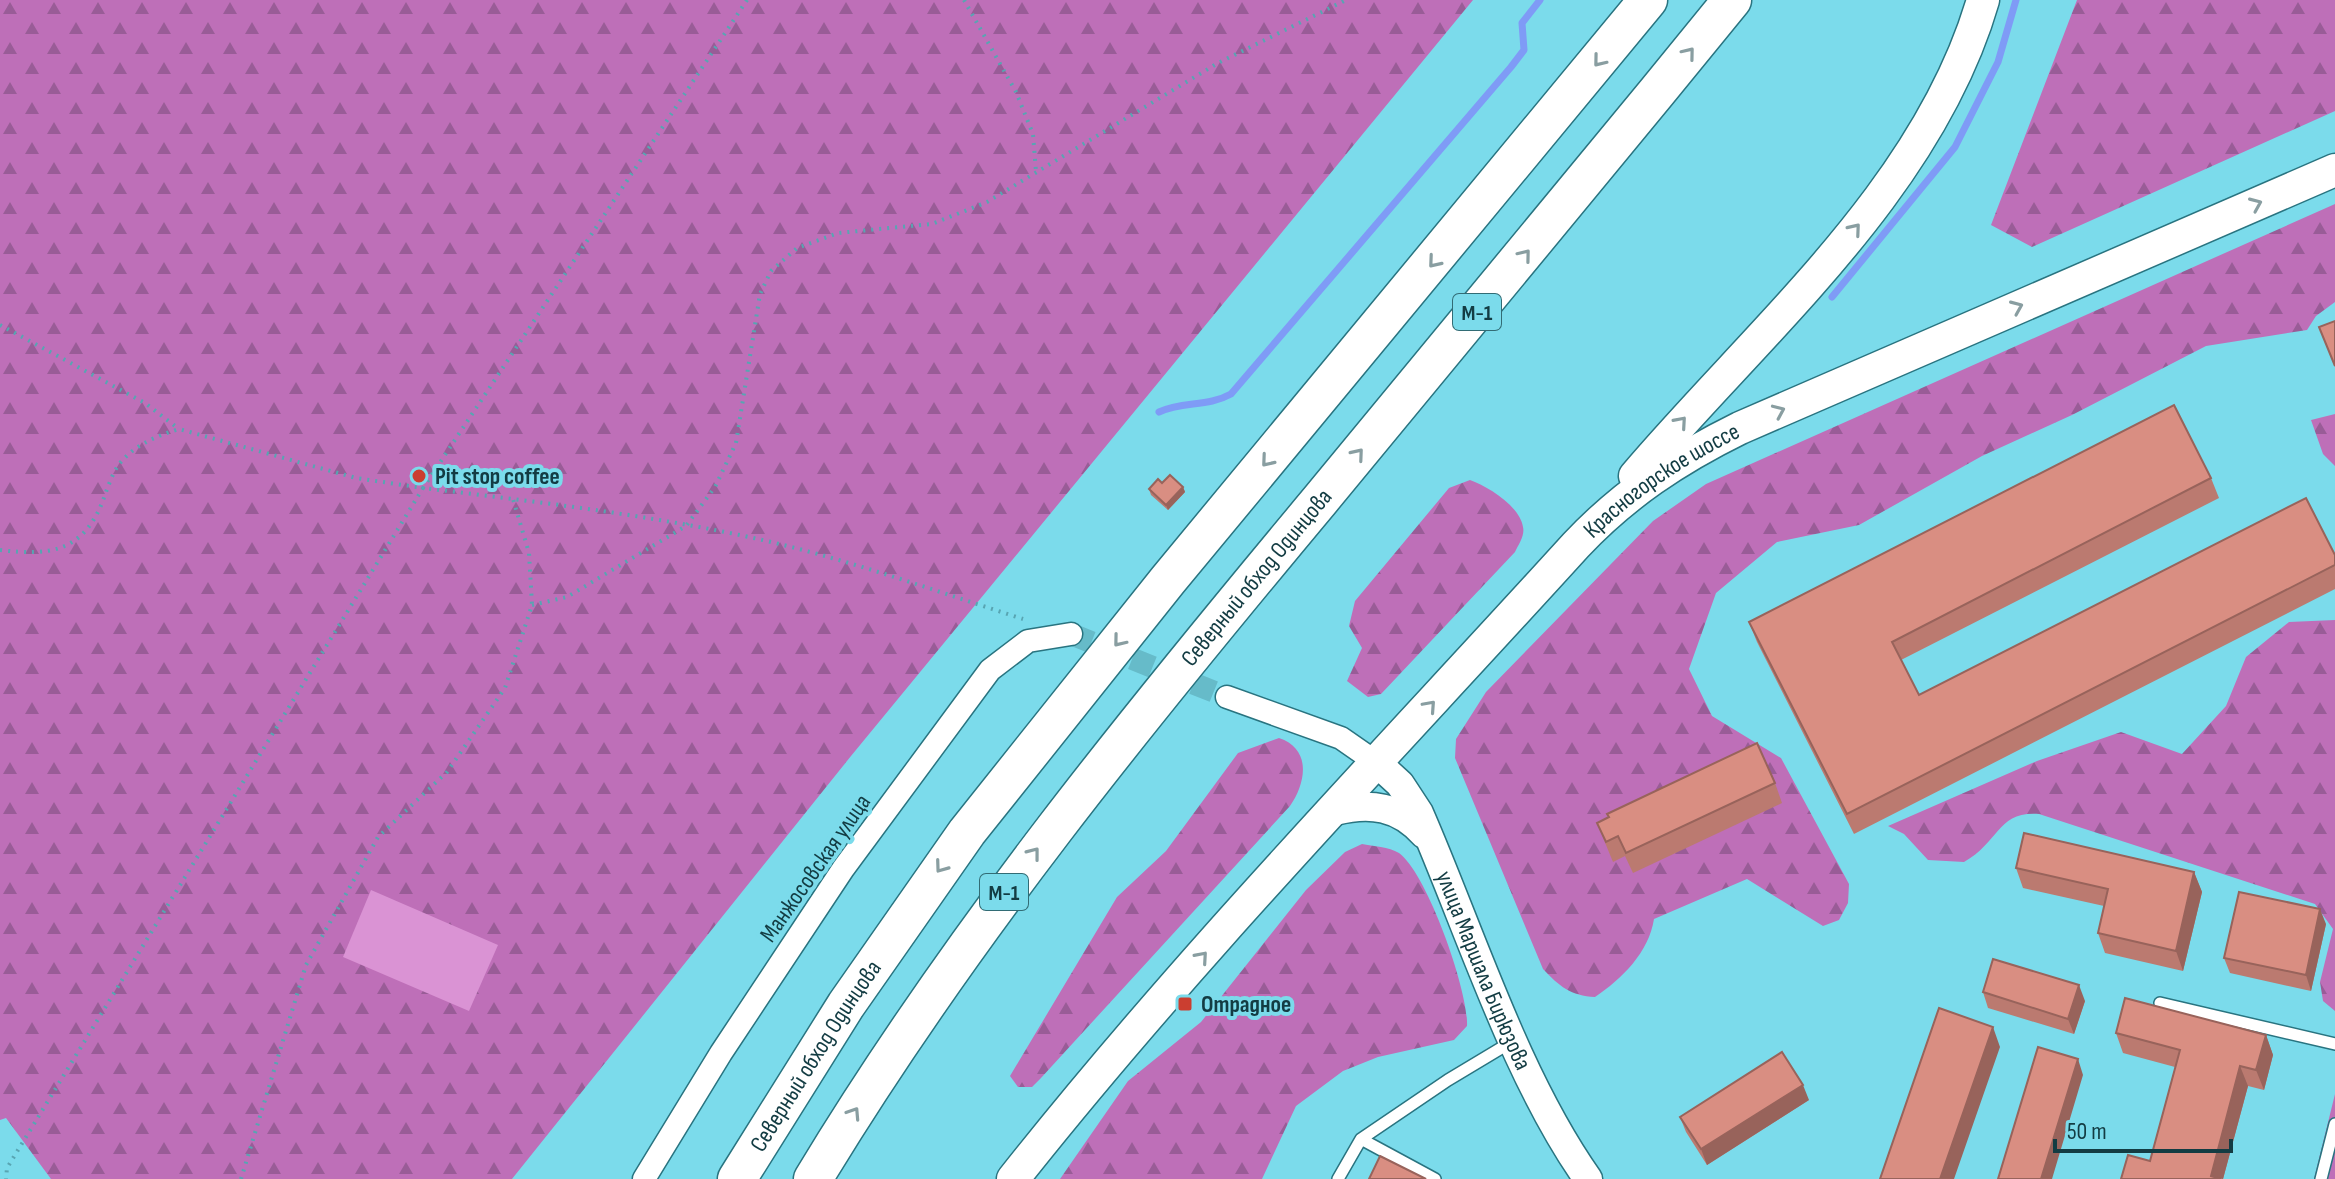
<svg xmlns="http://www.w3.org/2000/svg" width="2335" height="1179" viewBox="0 0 2335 1179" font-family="'Sofia Sans Condensed',sans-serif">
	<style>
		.forest { fill: url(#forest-firs) }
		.garden { fill: #da93d4 }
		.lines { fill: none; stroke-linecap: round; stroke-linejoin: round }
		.stream { stroke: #7f9bf6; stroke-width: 7 }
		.minor-tunnel { stroke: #66bbc9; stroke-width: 22; stroke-dasharray: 22 11; stroke-linecap: butt }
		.service-casing { stroke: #297480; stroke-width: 14 }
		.minor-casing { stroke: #297480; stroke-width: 25 }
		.tertiary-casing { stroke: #297480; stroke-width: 31 }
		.secondary-casing { stroke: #297480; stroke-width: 35 }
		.trunk-casing { stroke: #297480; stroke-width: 41 }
		.path { stroke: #58a5b2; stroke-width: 4; stroke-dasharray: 2 6; stroke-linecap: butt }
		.service { stroke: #fff; stroke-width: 11 }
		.minor { stroke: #fff; stroke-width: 22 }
		.tertiary { stroke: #fff; stroke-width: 28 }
		.secondary { stroke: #fff; stroke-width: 32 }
		.trunk { stroke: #fff; stroke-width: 38 }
		.wall { fill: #bb7a70 }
		.shaded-wall { fill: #98635b }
		.building { fill: #d98e82; stroke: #98635b; stroke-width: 2 }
		.oneway { stroke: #899ea1 }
		.poi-dot { fill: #cb3e30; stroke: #7bdbeb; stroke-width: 3 }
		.labels { text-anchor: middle; stroke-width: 8; stroke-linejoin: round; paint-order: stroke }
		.shield { fill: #7bdbeb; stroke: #326c75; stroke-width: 2 }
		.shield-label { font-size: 22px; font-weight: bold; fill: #133c43 }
		.poi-label { font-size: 24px; font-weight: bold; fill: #133c43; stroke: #7bdbeb; text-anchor: start }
		.street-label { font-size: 24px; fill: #133c43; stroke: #7bdbeb }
	</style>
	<defs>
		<pattern id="forest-firs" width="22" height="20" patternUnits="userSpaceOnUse" patternTransform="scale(2)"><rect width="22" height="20" fill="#be6fb8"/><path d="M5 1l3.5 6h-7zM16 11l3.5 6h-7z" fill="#995c97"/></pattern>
	</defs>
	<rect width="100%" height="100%" fill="#7bdbeb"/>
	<path class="forest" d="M 0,0 L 1473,0 L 851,756 L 512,1179 L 51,1179 L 6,1118 L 0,1120 Z
		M 2077,0 L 2335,0 L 2335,111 L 2032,247 L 1991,225 Z
		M 2335,204 L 2335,302 L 2316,316 L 2307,330 L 2206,346 L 2072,415 L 1982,456 L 1859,525 L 1777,542 L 1716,593 L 1689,669 L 1712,716 L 1781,758 L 1849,884 L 1848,903 L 1839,920 L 1823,926 L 1747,879 L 1654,919 C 1649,952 1622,979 1595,997 C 1571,996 1559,986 1543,969 L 1455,758 L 1456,739 L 1486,692 L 1653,521 L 1706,484 Z
		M 2335,414 L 2335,466 L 2323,454 L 2311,420 Z
		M 1470,480 C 1487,486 1520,506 1523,527 C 1525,535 1519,544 1515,552 L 1381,694 L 1368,697 L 1347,681 L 1362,648 L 1349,626 L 1355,601 L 1449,488 Z
		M 2335,620 L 2335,1011 L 2323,1001 L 2320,982 L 2333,929 L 2315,904 L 2039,814 C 1997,811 2000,842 1964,862 L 1928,860 L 1904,834 L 1888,826 L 2037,761 L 2121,732 L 2182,754 L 2226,706 L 2246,657 L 2289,622 Z
		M 1279,738 C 1312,749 1306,783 1290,806 L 1041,1078 L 1032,1087 L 1018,1087 L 1010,1076 L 1117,897 L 1166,851 L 1238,753 Z
		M 1362,844 C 1373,846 1389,847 1399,853 C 1427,873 1469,992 1467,1026 L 1454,1040 L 1378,1057 L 1343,1071 L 1296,1106 L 1262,1179 L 1060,1179 L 1128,1081 L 1201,1022 L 1306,890 L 1345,852 Z
		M 2335,1094 L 2335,1179 L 2314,1179 Z"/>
	<path class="garden" d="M 371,890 L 498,945 L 469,1011 L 343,957 Z"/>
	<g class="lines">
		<path class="stream" d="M 1832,297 L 1955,147 L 1998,62 L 2016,0
			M 1159,412 C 1182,401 1208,407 1231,394 L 1511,67 L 1524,50 L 1522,23 L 1540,0"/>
		<path class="minor-tunnel" d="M 1071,634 L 1227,697"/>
		<defs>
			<path id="service" d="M 2160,1003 L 2335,1044
				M 1361,1139 L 1435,1179
				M 1338,1179 L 1361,1139 L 1448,1080 L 1513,1041
				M 2321,1179 L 2335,1124"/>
			<path id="minor" d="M 1227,697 L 1341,738 L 1377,763
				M 644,1179 L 721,1053 L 843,869 L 990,670 L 1028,641 L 1071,634"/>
			<g id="tertiary">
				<path id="s1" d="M 1377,763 L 1400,784 L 1419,813 C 1470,930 1515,1076 1588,1179"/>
				<path d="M 1335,811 C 1370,802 1399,806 1424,834"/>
			</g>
			<g id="secondary">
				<path d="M 1635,476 C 1759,330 1928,190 1983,0"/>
				<path id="s2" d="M 1013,1179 C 1188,958 1386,754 1576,545 C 1624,494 1677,459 1740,428 L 2335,170"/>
			</g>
			<g id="trunk">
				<path id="s3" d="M 737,1179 L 846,1005 L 967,832 L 1168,580 L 1648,0"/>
				<path id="s4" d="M 813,1179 C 960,936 1139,717 1321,499 C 1459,333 1596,167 1732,0"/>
			</g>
		</defs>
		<use href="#service" class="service-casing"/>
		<use href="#minor" class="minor-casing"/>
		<use href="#tertiary" class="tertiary-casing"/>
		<use href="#secondary" class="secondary-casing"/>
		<use href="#trunk" class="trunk-casing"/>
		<path class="path" d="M 747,0 L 423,488 C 531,501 642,514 749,537 C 842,557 932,590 1023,619
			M 964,0 L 1016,92 L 1033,134 L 1036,172
			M 0,325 L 145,403 L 179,429
			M 0,550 C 49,556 82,552 102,503 C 107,490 112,473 120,463 C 136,444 157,436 179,429 L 356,478 L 423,488 L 7,1168 L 6,1179
			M 532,605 L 567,597 L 686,526 L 715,487 L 736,443 L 760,294 L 771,271 L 797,248 L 838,233 L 932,224 L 987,202 L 1218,63 L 1346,0
			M 241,1179 L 306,965 L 378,837 L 447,772 L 505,688 L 532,605 L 529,553 L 513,499"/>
		<use href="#service" class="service"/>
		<use href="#minor" class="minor"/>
		<use href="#tertiary" class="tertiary"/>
		<use href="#secondary" class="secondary"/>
		<use href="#trunk" class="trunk"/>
	</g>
	<path class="wall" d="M 2211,478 L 2219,498 L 1901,660 L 1919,695 L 2335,555 L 2335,589 L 1854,834 L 1757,642 L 1749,622 Z
		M 1162,483 L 1183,487 L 1185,492 L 1168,510 L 1151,495 L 1149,489 Z
		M 1775,783 L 1782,803 L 1633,873 L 1625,856 L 1613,862 L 1597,823 Z
		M 2016,868 L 2194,872 L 2202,892 L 2183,971 L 2105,953 L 2098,933 L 2104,906 L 2023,888 Z
		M 2326,924 L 2311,991 L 2230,973 L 2224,958 Z
		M 1983,992 L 2085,1001 L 2074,1034 L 1988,1008 Z
		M 2116,1033 L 2266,1035 L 2273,1055 L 2264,1090 L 2248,1086 L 2223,1179 L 2150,1161 L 2175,1067 L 2123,1053 Z
		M 1809,1100 L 1707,1165 L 1686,1132 L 1680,1117 Z"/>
	<path class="shaded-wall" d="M 1183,487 L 1185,492 L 1168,510 L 1166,505 Z
		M 2194,872 L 2202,892 L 2183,971 L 2176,951 Z
		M 2320,909 L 2326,924 L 2311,991 L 2306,975 Z
		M 2079,985 L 2085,1001 L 2074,1034 L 2068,1019 Z
		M 1993,1027 L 2000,1047 L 1954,1179 L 1940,1179 Z
		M 2266,1035 L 2273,1055 L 2264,1090 L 2256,1070 Z
		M 2078,1059 L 2083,1075 L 2052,1179 L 2041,1179 Z
		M 2240,1066 L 2248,1086 L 2223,1179 L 2211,1176 Z
		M 1803,1085 L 1809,1100 L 1707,1165 L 1701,1149 Z"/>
	<path class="building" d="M 2335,321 L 2335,366 L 2319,327 Z
		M 2174,405 L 2211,478 L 1892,642 L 1919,695 L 2306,498 L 2335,555 L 2335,565 L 1847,814 L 1749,622 Z
		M 1170,475 L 1183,487 L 1166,505 L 1149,489 L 1158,479 L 1162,483 Z
		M 1757,743 L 1775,783 L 1626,853 L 1618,836 L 1606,842 L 1597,823 L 1609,817 L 1607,814 Z
		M 2024,833 L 2194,872 L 2176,951 L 2098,933 L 2108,889 L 2016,868 Z
		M 2239,892 L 2320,909 L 2306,975 L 2224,958 Z
		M 1993,959 L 2079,985 L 2068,1019 L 1983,992 Z
		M 2125,998 L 2266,1035 L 2256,1070 L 2240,1066 L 2211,1176 L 2221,1179 L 2121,1179 L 2128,1155 L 2150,1161 L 2180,1050 L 2116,1033 Z
		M 1939,1008 L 1993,1027 L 1940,1179 L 1880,1179 Z
		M 2038,1047 L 2078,1059 L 2041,1179 L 1998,1179 Z
		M 1782,1052 L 1803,1085 L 1701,1149 L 1680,1117 Z
		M 1380,1156 L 1426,1179 L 1369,1179 Z"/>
	<defs><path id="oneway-chevron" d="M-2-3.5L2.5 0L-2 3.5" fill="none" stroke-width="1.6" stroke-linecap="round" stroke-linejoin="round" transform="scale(2)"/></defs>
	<g class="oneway">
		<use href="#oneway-chevron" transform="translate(1689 53) rotate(-51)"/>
		<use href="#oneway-chevron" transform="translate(1599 61) rotate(129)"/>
		<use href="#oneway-chevron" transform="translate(2256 204) rotate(-23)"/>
		<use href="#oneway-chevron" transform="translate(1855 229) rotate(-50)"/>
		<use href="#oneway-chevron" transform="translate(1525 255) rotate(-51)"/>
		<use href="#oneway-chevron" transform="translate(1434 262) rotate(130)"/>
		<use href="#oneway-chevron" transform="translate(2017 307) rotate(-23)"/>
		<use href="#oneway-chevron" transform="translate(1779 411) rotate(-24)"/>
		<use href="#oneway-chevron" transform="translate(1681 422) rotate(-49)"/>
		<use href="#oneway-chevron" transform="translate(1358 454) rotate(-50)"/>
		<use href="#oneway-chevron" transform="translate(1267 461) rotate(130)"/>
		<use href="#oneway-chevron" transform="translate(1119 641) rotate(129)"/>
		<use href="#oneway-chevron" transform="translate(1430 706) rotate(-48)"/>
		<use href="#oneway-chevron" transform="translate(1034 853) rotate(-52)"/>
		<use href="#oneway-chevron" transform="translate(941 867) rotate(126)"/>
		<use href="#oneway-chevron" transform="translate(1202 957) rotate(-49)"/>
		<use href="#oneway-chevron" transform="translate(854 1113) rotate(-57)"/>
	</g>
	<g class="poi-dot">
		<circle cx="419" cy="476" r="8"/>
		<rect x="1177" y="996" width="16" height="16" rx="4"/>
	</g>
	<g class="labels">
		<g class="shield">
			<rect x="1453" y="294" width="48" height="36" rx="6"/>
			<rect x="980" y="874" width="48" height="36" rx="6"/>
		</g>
		<g class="shield-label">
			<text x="1477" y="320">М-1</text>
			<text x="1004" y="900">М-1</text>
		</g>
		<g class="poi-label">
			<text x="435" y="484">Pit stop coffee</text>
			<text x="1201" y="1012">Отрадное</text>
		</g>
		<g class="street-label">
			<text dy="8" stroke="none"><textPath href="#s2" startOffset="956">Красногорское шоссе</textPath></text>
			<text dy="8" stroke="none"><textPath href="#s4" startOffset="748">Северный обход Одинцова</textPath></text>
			<text transform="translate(815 868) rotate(-55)" y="8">Манжосовская улица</text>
			<text dy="8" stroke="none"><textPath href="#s1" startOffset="236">улица Маршала Бирюзова</textPath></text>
			<text dy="8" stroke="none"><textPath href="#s3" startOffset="146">Северный обход Одинцова</textPath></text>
		</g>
	</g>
	<path d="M2055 1139v12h176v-12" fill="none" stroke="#133c43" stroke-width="4"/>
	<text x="2067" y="1139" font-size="24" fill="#133c43" stroke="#7bdbeb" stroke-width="6" paint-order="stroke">50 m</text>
</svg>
